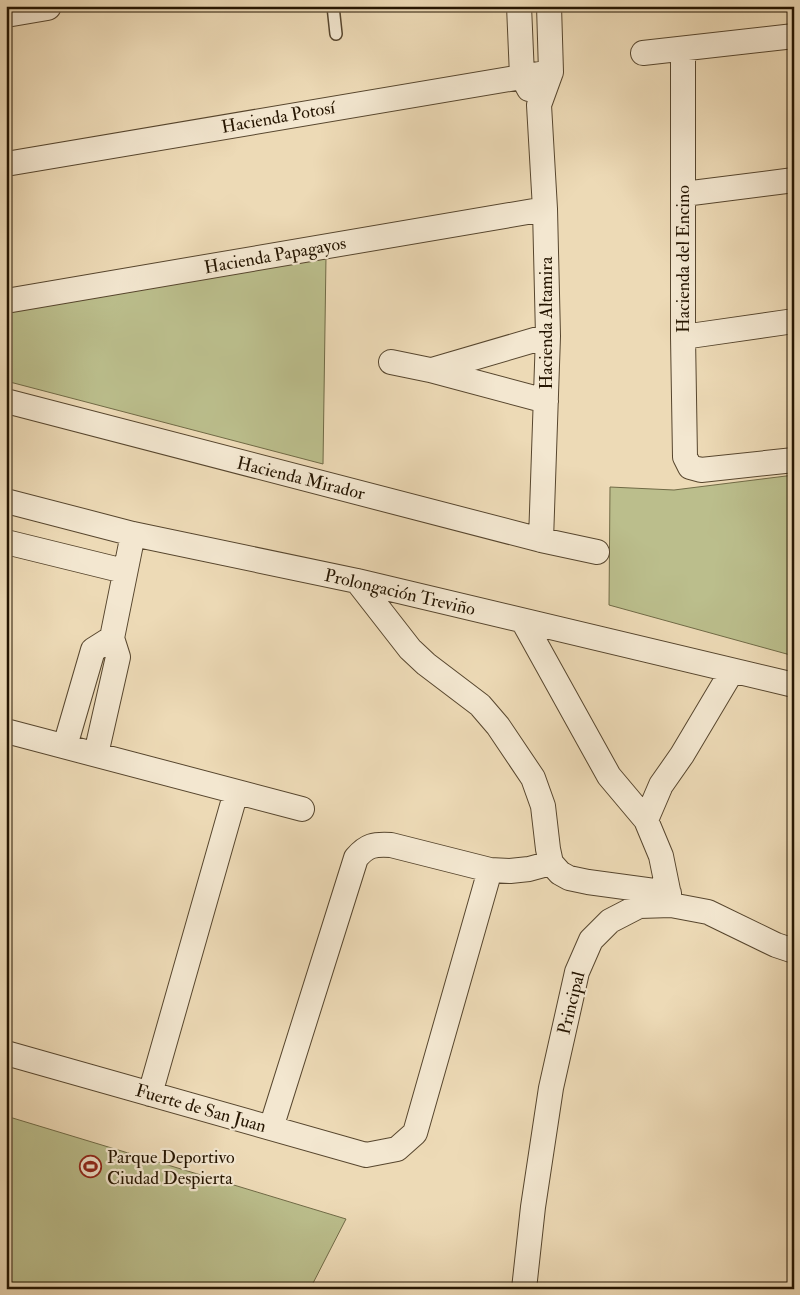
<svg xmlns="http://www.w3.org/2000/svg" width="800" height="1295" viewBox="0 0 800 1295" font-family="'IM FELL Double Pica',serif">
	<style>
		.green { fill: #bbbe8c; stroke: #706a46 }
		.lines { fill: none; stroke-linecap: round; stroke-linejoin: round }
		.service-casing { stroke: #57462e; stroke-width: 14 }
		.minor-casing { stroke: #57462e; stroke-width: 26 }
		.tertiary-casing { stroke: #57462e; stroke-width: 30 }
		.service { stroke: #f3e7d0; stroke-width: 11 }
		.minor { stroke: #f3e7d0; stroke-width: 24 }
		.tertiary { stroke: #f3e7d0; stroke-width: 28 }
		.labels { text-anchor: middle; stroke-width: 4.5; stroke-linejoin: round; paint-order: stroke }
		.street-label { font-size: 18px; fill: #251501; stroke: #f3e7d0 }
		.poi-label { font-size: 18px; fill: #251501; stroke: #f3e7d0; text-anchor: start }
	</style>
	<rect width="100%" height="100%" fill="#eddab6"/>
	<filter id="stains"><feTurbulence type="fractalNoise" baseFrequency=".004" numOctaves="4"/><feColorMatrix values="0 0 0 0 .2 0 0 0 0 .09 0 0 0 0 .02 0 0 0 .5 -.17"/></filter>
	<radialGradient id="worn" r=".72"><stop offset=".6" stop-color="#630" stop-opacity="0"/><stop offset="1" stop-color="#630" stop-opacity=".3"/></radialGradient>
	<path class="green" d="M 326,257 L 323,464 L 6,381 L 6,311 Z
		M 794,475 L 794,656 L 609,605 L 610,487 L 674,490 Z
		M 6,1116 L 346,1219 L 310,1289 L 6,1289 Z"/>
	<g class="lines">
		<defs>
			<path id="service" d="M 333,6 L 336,34"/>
			<path id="minor" d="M 519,6 L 522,76 L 529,89
				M 683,50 L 683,337 L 685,457 L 690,467 L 701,470 L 794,460
				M 643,53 L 794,36
				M 6,164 L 551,72
				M 684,194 L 794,180
				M 6,301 L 545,209
				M 683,337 L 794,321
				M 391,362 L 430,370 L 546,401
				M 432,370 L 548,336
				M 6,401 L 541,540 L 597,552
				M 6,501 L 133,534 L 357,581 L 794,685
				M 541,540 L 548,336 L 545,209 L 539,105 L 551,72 L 549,6
				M 6,542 L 124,571
				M 357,581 L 410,649 L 426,664 L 480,705 L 498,726 L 533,778 L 543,806 L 548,849 L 551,863 L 560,873 L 569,878 L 588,882 L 669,893
				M 523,621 L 609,776 L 646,820 L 661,856 L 671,905
				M 6,731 L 302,809
				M 65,746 L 93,650 L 112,638
				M 96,754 L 118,657 L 112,638 L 133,534
				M 646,820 L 661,785 L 682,755 L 732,671
				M 6,1053 L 366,1155 L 397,1149 L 415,1133 L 490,870
				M 150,1094 L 236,792
				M 271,1128 L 356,858 C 367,845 374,844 391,845 L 490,870 L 510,871 L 529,869 L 551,863
				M 524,1289 L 533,1207 L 551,1088 L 577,972 L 591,940 L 610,921 L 639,906 L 671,905 L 708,912 L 776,945 L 794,951"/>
			<path id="tertiary" d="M 6,13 L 47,6"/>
		</defs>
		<use href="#service" class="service-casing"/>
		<use href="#minor" class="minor-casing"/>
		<use href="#tertiary" class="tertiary-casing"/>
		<use href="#service" class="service"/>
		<use href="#minor" class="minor"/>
		<use href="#tertiary" class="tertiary"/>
	</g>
	<defs>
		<symbol id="stadium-ring" viewBox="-11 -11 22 22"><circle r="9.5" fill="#f3e7d0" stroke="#8f2418" stroke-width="1.5"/><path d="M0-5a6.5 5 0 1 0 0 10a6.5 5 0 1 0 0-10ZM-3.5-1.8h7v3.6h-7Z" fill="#8f2418"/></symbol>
	</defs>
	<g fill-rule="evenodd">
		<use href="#stadium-ring" x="78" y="1154" width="25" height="25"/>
	</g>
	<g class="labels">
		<g class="street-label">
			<text transform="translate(278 117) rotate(-10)" y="6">Hacienda Potosí</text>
			<text transform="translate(275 255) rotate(-10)" y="6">Hacienda Papagayos</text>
			<text transform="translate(683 259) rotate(-90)" y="6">Hacienda del Encino</text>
			<text transform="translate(546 323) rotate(-90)" y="6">Hacienda Altamira</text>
			<text transform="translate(301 478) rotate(14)" y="6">Hacienda Mirador</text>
			<text transform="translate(400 592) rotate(13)" y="6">Prolongación Treviño</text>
			<text transform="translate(571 1003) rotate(-76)" y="6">Principal</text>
			<text transform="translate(201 1108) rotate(16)" y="6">Fuerte de San Juan</text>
		</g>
		<g class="poi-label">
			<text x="107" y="1163">Parque Deportivo<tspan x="107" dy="21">Ciudad Despierta</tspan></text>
		</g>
	</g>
	<rect width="800" height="1295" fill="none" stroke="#eddab6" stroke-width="25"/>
	<rect x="8" y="8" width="785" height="1280" fill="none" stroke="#251501" stroke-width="2.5"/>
	<rect x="12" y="12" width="775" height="1270" fill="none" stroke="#251501"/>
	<rect width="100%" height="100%" filter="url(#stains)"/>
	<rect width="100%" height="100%" fill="url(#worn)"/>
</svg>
